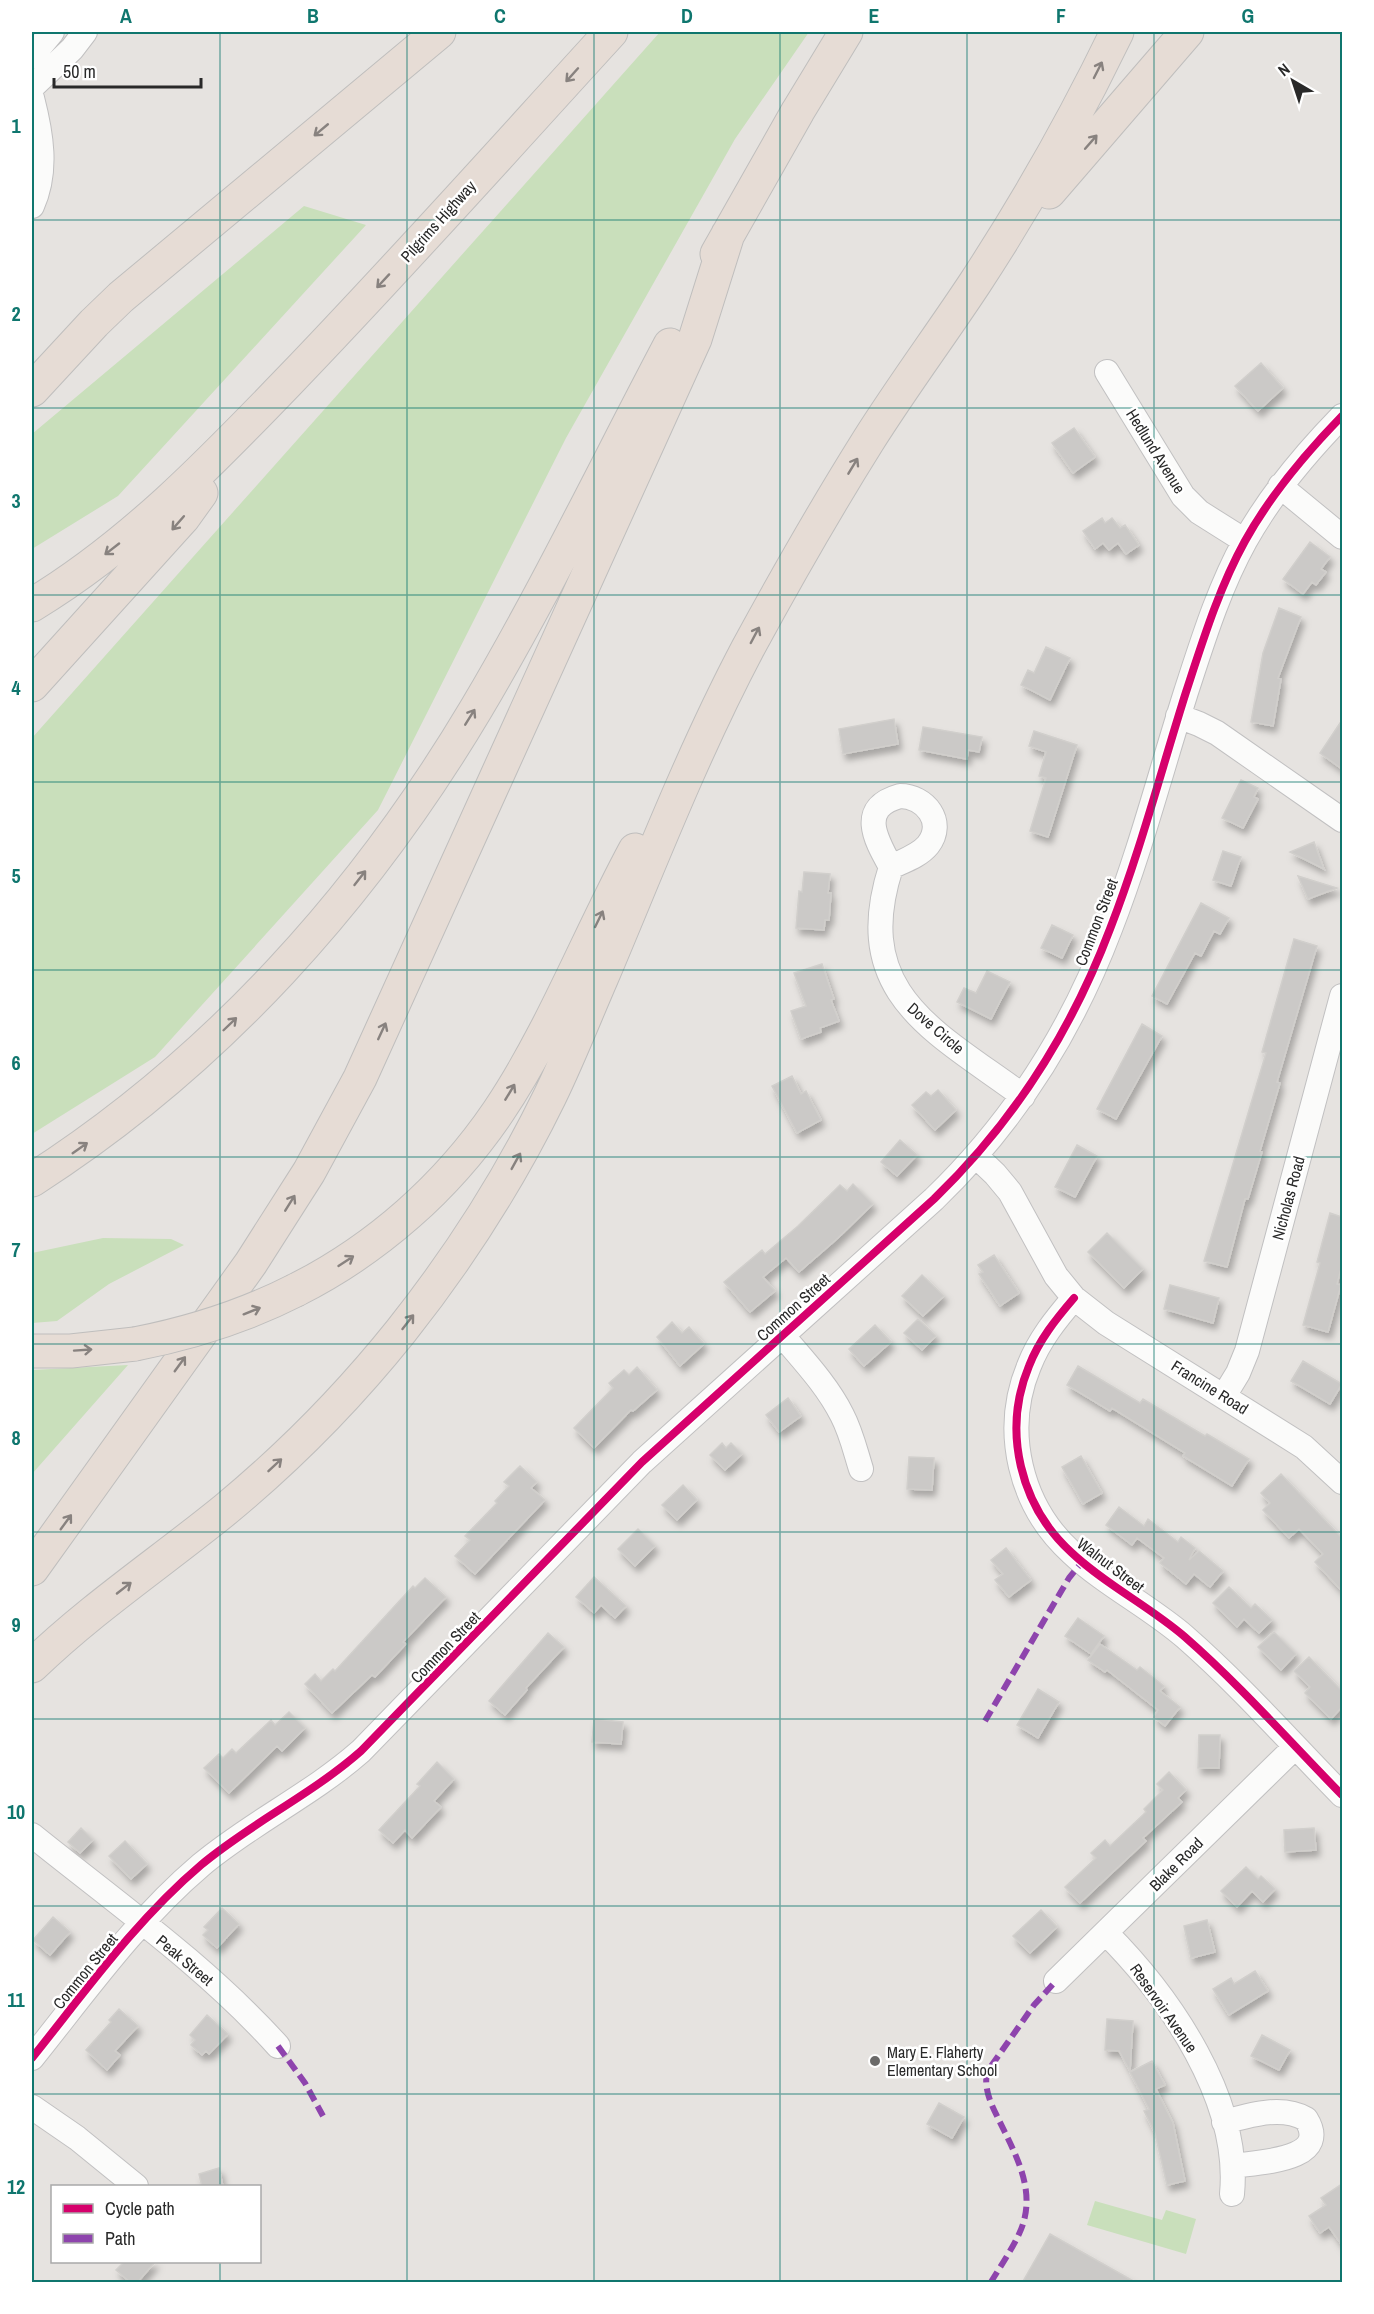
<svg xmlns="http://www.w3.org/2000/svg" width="1374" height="2314" viewBox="0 0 1374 2314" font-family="'Archivo Narrow',sans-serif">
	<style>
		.green { fill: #c9dfbb }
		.building { fill: #cbc9c7; stroke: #d1cfcc; stroke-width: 1.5; filter: url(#shadow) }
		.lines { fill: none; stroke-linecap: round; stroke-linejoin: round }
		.minor-casing { stroke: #c1c0c1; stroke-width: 26 }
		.highway-casing { stroke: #bfbebd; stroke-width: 35 }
		.minor { stroke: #fbfbfa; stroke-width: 24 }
		.highway { stroke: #e6dcd5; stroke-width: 33 }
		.highway-bridge-casing { stroke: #bfbebd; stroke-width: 35; stroke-linecap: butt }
		.highway-bridge { stroke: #e6dcd5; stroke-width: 33 }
		.quiet { stroke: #8e44ad; stroke-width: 6; stroke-dasharray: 12 6; stroke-linecap: butt }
		.cycleway-casing { stroke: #fff; stroke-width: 11 }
		.cycleway { stroke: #d6006c; stroke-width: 8 }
		.oneway { stroke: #88827f }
		.grid { fill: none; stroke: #0f766e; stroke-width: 1.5; stroke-opacity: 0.55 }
		.poi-dot { fill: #6b6a69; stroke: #fff; stroke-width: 2 }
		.labels { text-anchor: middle; stroke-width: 5; stroke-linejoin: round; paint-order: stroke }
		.street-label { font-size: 16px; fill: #292929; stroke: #fff }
		.poi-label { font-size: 16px; fill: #292929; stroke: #fff; text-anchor: start }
		.neatline { fill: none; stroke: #0f766e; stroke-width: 2 }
		.grid-label { font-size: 20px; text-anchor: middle; font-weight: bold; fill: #0f766e }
	</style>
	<defs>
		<filter id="shadow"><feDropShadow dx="3.5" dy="6" stdDeviation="3" flood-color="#0004"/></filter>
	</defs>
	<rect width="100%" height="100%" fill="#e6e3e0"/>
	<path class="green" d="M 660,32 L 809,32 L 735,139 L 566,438 L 378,810 L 155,1057 L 32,1134 L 32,738 Z
		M 304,206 L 366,225 L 118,496 L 32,549 L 32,434 Z
		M 103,1238 L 171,1239 L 184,1245 L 109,1284 L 57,1321 L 32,1323 L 32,1253 Z
		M 128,1365 L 32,1474 L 32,1370 Z
		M 1095,2201 L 1162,2220 L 1166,2210 L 1196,2219 L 1186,2254 L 1087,2225 Z"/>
	<path class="building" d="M 1261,363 L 1283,388 L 1258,411 L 1235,386 Z
		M 1074,428 L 1095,457 L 1073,473 L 1052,443 Z
		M 1102,518 L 1105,523 L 1112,518 L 1120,528 L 1125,525 L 1139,545 L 1126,554 L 1118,543 L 1109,550 L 1103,543 L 1095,549 L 1083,531 Z
		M 1310,542 L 1330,557 L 1321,569 L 1326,572 L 1316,585 L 1312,582 L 1303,594 L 1283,579 Z
		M 1279,608 L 1301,617 L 1278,678 L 1281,679 L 1273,726 L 1251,722 L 1263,653 Z
		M 1046,647 L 1070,658 L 1050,700 L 1021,685 L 1028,670 L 1034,673 Z
		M 894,719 L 898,744 L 843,754 L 839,729 Z
		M 1342,720 L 1342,769 L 1320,753 Z
		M 923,727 L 982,737 L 979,752 L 968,750 L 967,759 L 919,750 Z
		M 1034,731 L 1077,745 L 1048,837 L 1030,831 L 1046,778 L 1039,776 L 1046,752 L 1029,746 Z
		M 1241,780 L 1258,788 L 1254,797 L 1258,799 L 1243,828 L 1222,818 Z
		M 1314,842 L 1324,869 L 1290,852 Z
		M 1223,851 L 1241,857 L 1231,886 L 1213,880 Z
		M 804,872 L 830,874 L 828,893 L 831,893 L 829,920 L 825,920 L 824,930 L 796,928 L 799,891 L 802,892 Z
		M 1298,876 L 1337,888 L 1308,899 Z
		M 1201,903 L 1229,918 L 1220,934 L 1214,931 L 1201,956 L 1195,953 L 1167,1004 L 1152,996 Z
		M 1052,925 L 1073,935 L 1062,958 L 1041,948 Z
		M 1294,939 L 1317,946 L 1277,1082 L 1280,1083 L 1260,1151 L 1262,1152 L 1248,1199 L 1245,1199 L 1227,1267 L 1204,1261 L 1266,1053 L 1262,1052 Z
		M 822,964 L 834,999 L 831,1000 L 839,1021 L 820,1028 L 821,1032 L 801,1039 L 791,1011 L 806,1006 L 794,973 Z
		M 987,971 L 1010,982 L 991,1019 L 957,1002 L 964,988 L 976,993 Z
		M 1142,1024 L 1162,1036 L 1116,1119 L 1097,1109 Z
		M 792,1076 L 801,1094 L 806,1091 L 821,1120 L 797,1133 L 772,1086 Z
		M 938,1090 L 956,1110 L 935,1130 L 912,1105 L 926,1092 L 931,1096 Z
		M 900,1140 L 917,1155 L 897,1176 L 881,1162 Z
		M 1077,1145 L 1097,1156 L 1075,1197 L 1055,1187 Z
		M 853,1184 L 873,1204 L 838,1238 L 799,1272 L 786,1258 L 763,1277 L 775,1291 L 750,1312 L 724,1282 L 762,1250 L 765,1254 L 798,1226 L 840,1185 L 847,1191 Z
		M 1330,1213 L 1342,1217 L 1342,1265 L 1337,1284 L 1341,1285 L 1328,1332 L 1303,1325 L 1320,1263 L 1317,1262 Z
		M 1107,1233 L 1143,1269 L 1124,1288 L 1088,1252 Z
		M 994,1255 L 1019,1293 L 1000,1306 L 979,1274 L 983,1272 L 978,1265 Z
		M 922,1275 L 944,1296 L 923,1316 L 902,1296 Z
		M 1170,1285 L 1219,1298 L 1213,1323 L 1164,1309 Z
		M 918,1319 L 936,1336 L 922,1350 L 904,1333 Z
		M 672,1322 L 682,1333 L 689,1327 L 704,1344 L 680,1366 L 657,1337 Z
		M 875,1325 L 891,1342 L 864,1366 L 849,1349 Z
		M 1303,1361 L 1342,1384 L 1330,1404 L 1291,1381 Z
		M 1078,1366 L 1140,1403 L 1143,1399 L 1205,1436 L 1207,1434 L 1249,1459 L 1232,1486 L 1183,1456 L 1185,1453 L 1112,1408 L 1110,1411 L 1067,1385 Z
		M 637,1367 L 657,1390 L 633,1411 L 631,1410 L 594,1448 L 574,1428 L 613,1388 L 609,1383 L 624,1370 L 629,1375 Z
		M 788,1398 L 801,1416 L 779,1432 L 766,1415 Z
		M 722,1443 L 726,1448 L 731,1443 L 742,1454 L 725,1470 L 710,1455 Z
		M 1081,1456 L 1102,1493 L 1083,1504 L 1062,1467 Z
		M 909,1457 L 934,1458 L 932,1490 L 907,1489 Z
		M 520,1466 L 537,1482 L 531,1488 L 545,1500 L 475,1574 L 455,1556 L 470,1540 L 465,1536 L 497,1503 L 495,1501 L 509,1486 L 504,1482 Z
		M 1281,1474 L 1342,1538 L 1342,1591 L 1315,1562 L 1323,1554 L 1299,1529 L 1289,1538 L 1263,1510 L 1270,1503 L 1261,1493 Z
		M 683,1485 L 697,1500 L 677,1520 L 662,1505 Z
		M 1119,1507 L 1144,1526 L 1148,1519 L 1178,1542 L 1181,1537 L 1195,1548 L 1189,1560 L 1199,1551 L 1223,1571 L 1210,1587 L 1194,1574 L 1186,1584 L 1160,1563 L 1164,1558 L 1137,1538 L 1132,1545 L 1106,1525 Z
		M 638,1529 L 655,1546 L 635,1566 L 618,1549 Z
		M 1006,1548 L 1031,1580 L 1009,1597 L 995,1580 L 1003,1574 L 991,1560 Z
		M 594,1577 L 626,1606 L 615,1618 L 601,1605 L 594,1613 L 576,1597 Z
		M 425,1578 L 446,1597 L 403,1642 L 406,1644 L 375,1677 L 372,1675 L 332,1713 L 305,1684 L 315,1674 L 321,1681 L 333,1669 L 335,1671 L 413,1586 L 415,1588 Z
		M 1229,1587 L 1251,1608 L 1255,1604 L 1272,1620 L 1259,1633 L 1244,1619 L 1237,1627 L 1213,1603 Z
		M 1078,1618 L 1104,1636 L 1091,1654 L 1065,1636 Z
		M 1274,1632 L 1296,1654 L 1281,1670 L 1258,1647 Z
		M 548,1633 L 564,1647 L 526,1688 L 527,1690 L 505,1715 L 489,1701 Z
		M 1100,1644 L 1137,1670 L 1140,1667 L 1164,1686 L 1160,1691 L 1180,1707 L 1165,1726 L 1154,1717 L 1158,1710 L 1107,1670 L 1105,1672 L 1088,1660 Z
		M 1309,1657 L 1342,1691 L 1342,1707 L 1331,1719 L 1305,1693 L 1310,1687 L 1294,1671 Z
		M 1038,1689 L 1059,1702 L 1038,1738 L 1017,1725 Z
		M 289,1712 L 305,1728 L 282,1751 L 277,1746 L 229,1793 L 204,1768 L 219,1754 L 223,1758 L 232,1749 L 236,1753 L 271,1720 L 275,1725 Z
		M 594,1719 L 623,1722 L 621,1744 L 592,1742 Z
		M 1199,1735 L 1220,1735 L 1219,1768 L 1198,1768 Z
		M 437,1762 L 454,1779 L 434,1801 L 441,1807 L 412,1838 L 405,1830 L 393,1843 L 379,1830 L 420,1786 L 417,1784 Z
		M 1169,1772 L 1186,1790 L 1178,1798 L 1182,1802 L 1143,1838 L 1146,1841 L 1080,1903 L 1065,1887 L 1096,1858 L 1091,1853 L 1105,1840 L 1110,1846 L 1146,1812 L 1144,1809 L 1163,1790 L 1157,1784 Z
		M 81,1828 L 93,1840 L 80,1853 L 68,1842 Z
		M 1314,1828 L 1316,1850 L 1285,1852 L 1284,1830 Z
		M 125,1841 L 147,1864 L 131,1879 L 109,1856 Z
		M 1246,1867 L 1258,1879 L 1261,1876 L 1275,1889 L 1263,1902 L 1252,1891 L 1237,1907 L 1221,1891 Z
		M 222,1908 L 239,1924 L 217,1948 L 203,1935 L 208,1930 L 204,1927 Z
		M 1041,1910 L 1057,1927 L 1030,1953 L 1013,1936 Z
		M 53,1917 L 70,1932 L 50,1955 L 33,1940 Z
		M 1207,1920 L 1215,1952 L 1191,1958 L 1184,1926 Z
		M 1255,1971 L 1268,1991 L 1229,2015 L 1213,1989 L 1231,1978 L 1234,1984 Z
		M 119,2009 L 138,2026 L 115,2051 L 120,2055 L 107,2070 L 86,2050 L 111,2022 L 109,2020 Z
		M 207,2015 L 228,2034 L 209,2054 L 206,2051 L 202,2055 L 191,2045 L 195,2040 L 190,2035 Z
		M 1107,2019 L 1133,2021 L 1130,2071 L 1119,2051 L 1105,2050 Z
		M 1262,2035 L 1290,2050 L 1279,2070 L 1251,2056 Z
		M 1152,2061 L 1165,2085 L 1156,2089 L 1173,2123 L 1185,2181 L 1167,2185 L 1155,2133 L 1144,2111 L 1149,2109 L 1130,2072 Z
		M 939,2103 L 964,2117 L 952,2138 L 927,2124 Z
		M 219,2168 L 223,2187 L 202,2187 L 199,2174 Z
		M 1342,2184 L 1342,2245 L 1329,2227 L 1320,2233 L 1309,2216 L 1326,2205 L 1321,2198 Z
		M 1050,2234 L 1137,2283 L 1022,2283 Z
		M 124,2262 L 155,2262 L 137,2283 L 131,2283 L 116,2270 Z"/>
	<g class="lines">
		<defs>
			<path id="minor" d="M 32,56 L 52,32
				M 32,87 L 72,49 L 85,32
				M 32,98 C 41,133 48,171 32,206
				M 1107,372 L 1183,496 L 1199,512 L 1245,541
				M 1280,486 L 1342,537
				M 1178,716 L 1199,724 L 1217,733 L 1342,820
				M 900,796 C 925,796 946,822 928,845 C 919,856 903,861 891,867 C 876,840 857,808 900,796 Z
				M 891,867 C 850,994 935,1031 1023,1096
				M 976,1156 L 995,1174 L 1010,1192 L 1056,1276 L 1074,1298 L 1106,1323 L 1304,1447 L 1342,1482
				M 1074,1298 C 1056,1319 1039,1340 1029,1366 C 1002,1431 1020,1506 1072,1553 C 1106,1585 1149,1606 1185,1637 C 1241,1686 1290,1742 1342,1795
				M 782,1335 C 803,1360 827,1385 842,1415 C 851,1432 855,1450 861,1469
				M 1224,1396 L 1238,1373 L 1247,1351 L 1342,996
				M 32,1835 C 115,1902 206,1966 278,2046
				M 1106,1933 C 1170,1997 1241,2100 1232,2194
				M 1056,1981 L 1295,1747
				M 32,2058 C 85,1992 136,1920 201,1865 C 251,1823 311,1795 361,1751 L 642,1462 L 934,1199 C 1013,1123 1071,1032 1110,929 C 1140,852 1161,771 1186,692 C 1203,640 1219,588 1245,541 C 1271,494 1305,454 1342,416
				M 32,2107 L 77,2138 L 136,2186
				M 1224,2122 C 1250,2115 1282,2105 1306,2119 C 1332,2161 1258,2162 1233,2166"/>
			<path id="highway" d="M 1049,192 L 1187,32
				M 717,254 L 798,111 L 846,32
				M 32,390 L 94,323 L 121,297 L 439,32
				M 32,605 C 130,546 209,464 288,382 C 398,268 504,149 611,32
				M 32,685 L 183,518 L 201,493
				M 32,1180 C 216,1062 364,897 476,709 C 546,591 606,466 670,345
				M 296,1290 C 377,1249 447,1187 498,1112 C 552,1032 589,935 635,850
				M 32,1351 L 71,1351 L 135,1344
				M 32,1569 L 251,1263 L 309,1172 L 360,1078 L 695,339 L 728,234
				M 32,1666 C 92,1608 161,1562 226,1509 C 290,1456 349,1396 401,1331 C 459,1258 509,1180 550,1096 C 569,1057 585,1016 602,977 C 649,866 692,754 748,648 C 786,578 826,508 868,441 C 902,387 940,336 975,283 C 1028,202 1075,119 1117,32"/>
		</defs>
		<use href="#minor" class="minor-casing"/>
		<use href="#highway" class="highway-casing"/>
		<use href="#minor" class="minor"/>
		<use href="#highway" class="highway"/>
		<defs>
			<path id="highway-bridge" d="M 135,1344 C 191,1333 245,1316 296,1290"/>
		</defs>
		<use href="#highway-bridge" class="highway-bridge-casing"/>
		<use href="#highway-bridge" class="highway-bridge"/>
		<path class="quiet" d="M 985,1721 L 1069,1578 L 1082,1562
			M 278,2046 L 305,2083 L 323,2116
			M 991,2282 C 1000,2267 1011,2251 1019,2234 C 1039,2192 1015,2154 997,2116 C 990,2102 984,2088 987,2072 L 1034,2005 L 1056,1981"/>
		<defs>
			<path id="cycleway" d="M 1074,1298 C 1056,1319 1039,1340 1029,1366 C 1002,1431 1020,1506 1072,1553 C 1106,1585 1149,1606 1185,1637 C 1241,1686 1290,1742 1342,1795
				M 32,2058 C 85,1992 136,1920 201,1865 C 251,1823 311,1795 361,1751 L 642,1462 L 934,1199 C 1013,1123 1071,1032 1110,929 C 1140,852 1161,771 1186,692 C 1203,640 1219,588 1245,541 C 1271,494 1305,454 1342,416"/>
		</defs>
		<use href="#cycleway" class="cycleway-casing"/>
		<use href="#cycleway" class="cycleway"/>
	</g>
	<defs><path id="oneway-shaft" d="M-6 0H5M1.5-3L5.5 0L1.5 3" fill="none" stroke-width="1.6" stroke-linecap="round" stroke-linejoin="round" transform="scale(1.5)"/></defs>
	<g class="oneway">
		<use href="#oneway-shaft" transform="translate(1098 70) rotate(-63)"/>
		<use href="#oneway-shaft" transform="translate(572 75) rotate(132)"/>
		<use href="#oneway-shaft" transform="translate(321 130) rotate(140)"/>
		<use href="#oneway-shaft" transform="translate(1091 142) rotate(-49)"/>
		<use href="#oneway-shaft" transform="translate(383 281) rotate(133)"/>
		<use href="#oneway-shaft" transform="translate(853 466) rotate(-59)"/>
		<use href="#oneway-shaft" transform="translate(178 523) rotate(131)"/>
		<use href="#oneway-shaft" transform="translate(112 549) rotate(142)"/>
		<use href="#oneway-shaft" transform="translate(755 635) rotate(-62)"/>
		<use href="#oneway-shaft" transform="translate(470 717) rotate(-58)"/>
		<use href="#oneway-shaft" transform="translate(360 878) rotate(-52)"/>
		<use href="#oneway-shaft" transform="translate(599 919) rotate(-64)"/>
		<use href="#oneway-shaft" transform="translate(230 1024) rotate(-44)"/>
		<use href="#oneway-shaft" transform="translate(382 1031) rotate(-65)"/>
		<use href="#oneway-shaft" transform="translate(510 1092) rotate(-59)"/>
		<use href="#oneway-shaft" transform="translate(80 1148) rotate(-35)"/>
		<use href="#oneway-shaft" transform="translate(516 1161) rotate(-61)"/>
		<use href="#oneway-shaft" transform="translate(290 1203) rotate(-58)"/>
		<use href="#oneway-shaft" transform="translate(346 1261) rotate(-33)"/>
		<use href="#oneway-shaft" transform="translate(252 1311) rotate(-22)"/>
		<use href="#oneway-shaft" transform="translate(408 1322) rotate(-52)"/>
		<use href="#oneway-shaft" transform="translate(83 1350) rotate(-4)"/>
		<use href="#oneway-shaft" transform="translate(180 1364) rotate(-54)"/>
		<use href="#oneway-shaft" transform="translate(275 1465) rotate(-43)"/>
		<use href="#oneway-shaft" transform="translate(66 1522) rotate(-54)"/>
		<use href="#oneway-shaft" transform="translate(124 1588) rotate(-38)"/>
	</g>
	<path class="grid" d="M 220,32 L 220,2186M 407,32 L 407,2282M 594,32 L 594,2282M 780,32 L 780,2282M 967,32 L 967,2282M 1154,32 L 1154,2282M 32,220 L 1342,220M 32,408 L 1342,408M 32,595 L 1342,595M 32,782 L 1342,782M 32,970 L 1342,970M 32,1157 L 1342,1157M 32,1344 L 1342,1344M 32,1532 L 1342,1532M 32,1719 L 1342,1719M 32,1906 L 1342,1906M 32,2094 L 1342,2094M 220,2262 L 220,2282"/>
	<circle class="poi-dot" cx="875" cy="2061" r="6"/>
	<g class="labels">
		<g class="street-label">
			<text transform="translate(438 221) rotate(-48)" y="6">Pilgrims Highway</text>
			<text transform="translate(1156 451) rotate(58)" y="6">Hedlund Avenue</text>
			<text transform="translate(1096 922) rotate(-69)" y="6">Common Street</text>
			<text transform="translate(936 1028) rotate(41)" y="6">Dove Circle</text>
			<text transform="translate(1288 1198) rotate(-75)" y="6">Nicholas Road</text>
			<text transform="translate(793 1307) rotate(-42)" y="6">Common Street</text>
			<text transform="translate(1210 1387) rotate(32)" y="6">Francine Road</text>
			<text transform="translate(1111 1565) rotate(37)" y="6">Walnut Street</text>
			<text transform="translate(445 1647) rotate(-46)" y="6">Common Street</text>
			<text transform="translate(1176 1864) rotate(-45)" y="6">Blake Road</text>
			<text transform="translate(185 1960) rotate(40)" y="6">Peak Street</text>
			<text transform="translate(85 1971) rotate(-51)" y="6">Common Street</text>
			<text transform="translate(1164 2008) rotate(55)" y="6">Reservoir Avenue</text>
		</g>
		<g class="poi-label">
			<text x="887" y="2058">Mary E. Flaherty<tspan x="887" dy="18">Elementary School</tspan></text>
		</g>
	</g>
	<rect width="1374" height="2314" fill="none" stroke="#ffffff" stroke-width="66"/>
	<rect x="51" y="2185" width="210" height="78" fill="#ffffff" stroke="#a9a9a9" stroke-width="1.5"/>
	<rect x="63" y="2204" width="30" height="9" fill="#d6006c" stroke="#a9a9a9" stroke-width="1.5"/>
	<text x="105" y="2215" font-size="18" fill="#292929">Cycle path</text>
	<rect x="63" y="2234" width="30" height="9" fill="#8e44ad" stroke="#a9a9a9" stroke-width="1.5"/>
	<text x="105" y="2245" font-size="18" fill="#292929">Path</text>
	<g transform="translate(1293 81) rotate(321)" stroke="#ffffff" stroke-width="4.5" paint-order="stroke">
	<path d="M0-4.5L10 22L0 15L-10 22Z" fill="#292929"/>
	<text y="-9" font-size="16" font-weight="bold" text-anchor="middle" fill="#292929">N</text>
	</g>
	<path d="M54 78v9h147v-9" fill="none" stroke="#292929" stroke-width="3"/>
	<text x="63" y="78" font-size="18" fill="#292929" stroke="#ffffff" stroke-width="4.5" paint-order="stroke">50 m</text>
	<rect x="33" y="33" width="1308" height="2248" class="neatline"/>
	<g class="grid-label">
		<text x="126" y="23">A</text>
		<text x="313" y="23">B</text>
		<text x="500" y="23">C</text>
		<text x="687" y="23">D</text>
		<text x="874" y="23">E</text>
		<text x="1061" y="23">F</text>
		<text x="1248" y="23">G</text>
		<text x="16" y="133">1</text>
		<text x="16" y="321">2</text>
		<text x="16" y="508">3</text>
		<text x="16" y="695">4</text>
		<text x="16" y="883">5</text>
		<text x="16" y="1070">6</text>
		<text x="16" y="1257">7</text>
		<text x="16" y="1445">8</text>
		<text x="16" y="1632">9</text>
		<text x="16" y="1819">10</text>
		<text x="16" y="2007">11</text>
		<text x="16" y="2194">12</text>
	</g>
</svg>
